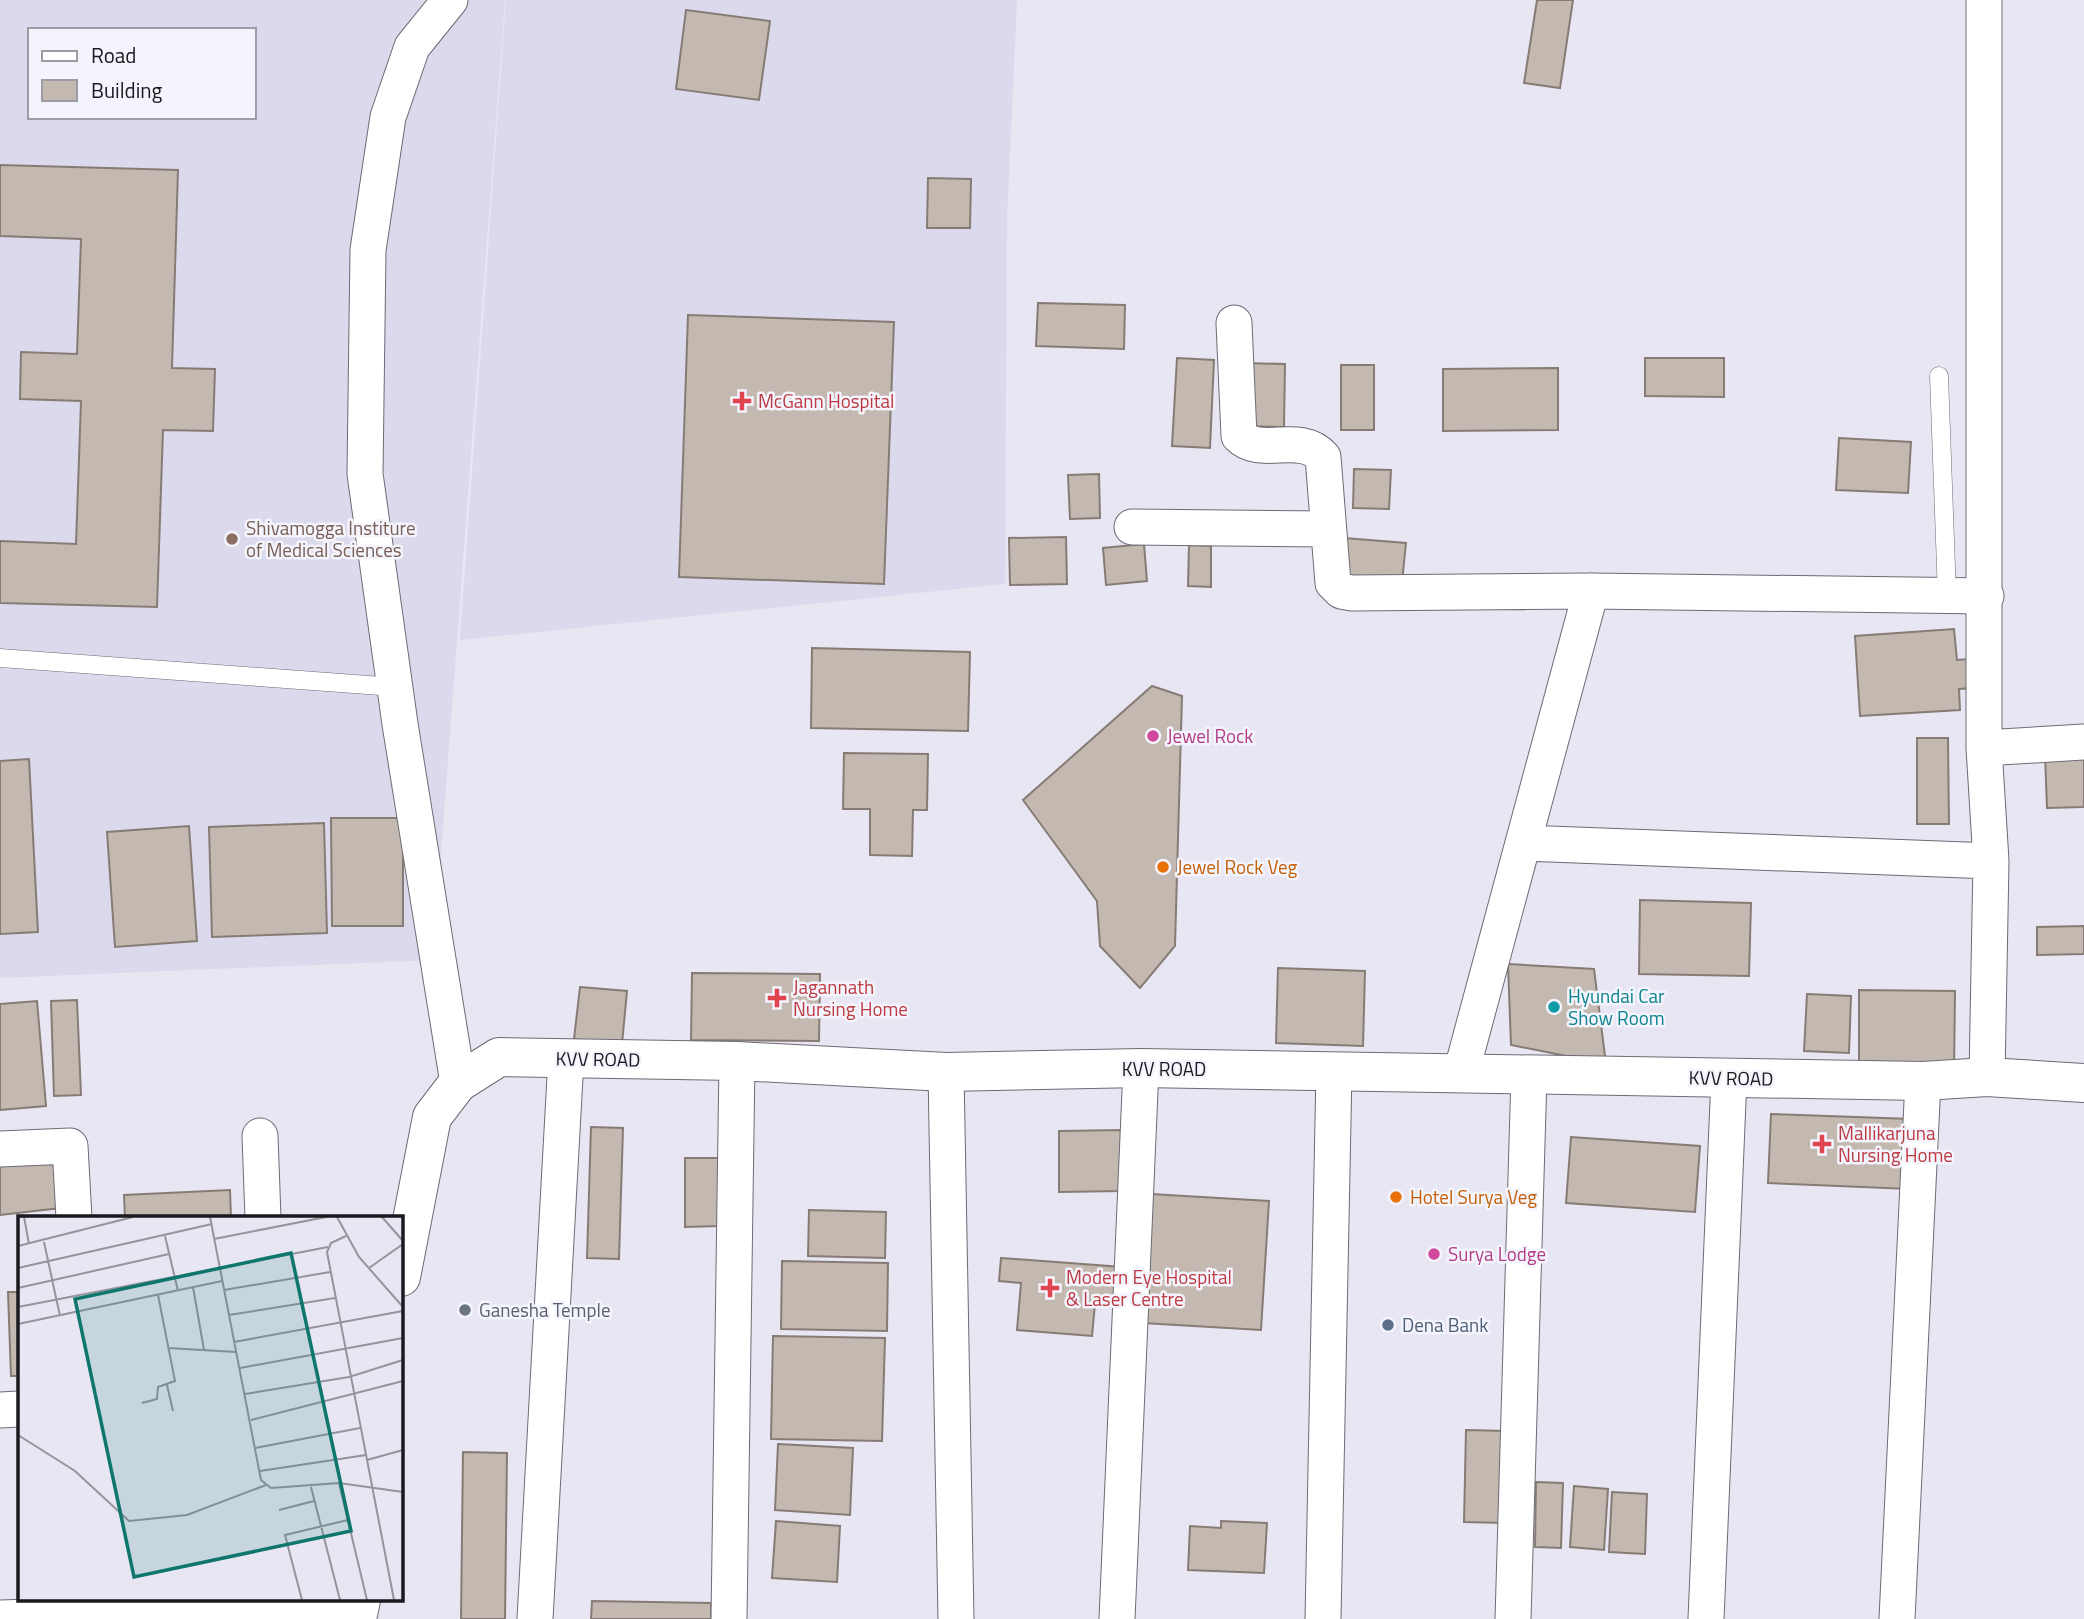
<svg xmlns="http://www.w3.org/2000/svg" width="2084" height="1619" viewBox="0 0 2084 1619" font-family="'Titillium Web',sans-serif">
	<style>
		.built { fill: #dbd9ec; fill-rule: evenodd }
		.building { fill: #c3b9b0; stroke: #867c75; stroke-width: 2 }
		.lines { fill: none; stroke-linecap: round; stroke-linejoin: round }
		.lane-casing { stroke: #6c6b75; stroke-width: 19 }
		.street-casing { stroke: #6c6b75; stroke-width: 37 }
		.secondary-casing { stroke: #6c6b75; stroke-width: 40 }
		.lane { stroke: #fff; stroke-width: 18 }
		.street { stroke: #fff; stroke-width: 35 }
		.secondary { stroke: #fff; stroke-width: 38 }
		.health-dot { fill: #e0444e; stroke: #f4f4fd; stroke-width: 2.5 }
		.education-dot { fill: #8d6e63; stroke: #f4f4fd; stroke-width: 2.5 }
		.hotel-dot { fill: #d1479c; stroke: #f4f4fd; stroke-width: 2.5 }
		.food-dot { fill: #e8710a; stroke: #f4f4fd; stroke-width: 2.5 }
		.culture-dot { fill: #0f9aa8; stroke: #f4f4fd; stroke-width: 2.5 }
		.worship-dot { fill: #6b7280; stroke: #f4f4fd; stroke-width: 2.5 }
		.service-dot { fill: #5c6f8a; stroke: #f4f4fd; stroke-width: 2.5 }
		.labels { text-anchor: middle; stroke-width: 5; stroke-linejoin: round; paint-order: stroke }
		.health-label { font-size: 19px; fill: #be3a42; stroke: #f4f4fd; text-anchor: start }
		.education-label { font-size: 19px; fill: #785e54; stroke: #f4f4fd; text-anchor: start }
		.hotel-label { font-size: 19px; fill: #b23c85; stroke: #f4f4fd; text-anchor: start }
		.food-label { font-size: 19px; fill: #c56008; stroke: #f4f4fd; text-anchor: start }
		.culture-label { font-size: 19px; fill: #0d838f; stroke: #f4f4fd; text-anchor: start }
		.street-label { font-size: 19px; fill: #1a191e; stroke: #f4f4fd }
		.worship-label { font-size: 19px; fill: #5b616d; stroke: #f4f4fd; text-anchor: start }
		.service-label { font-size: 19px; fill: #4e5e75; stroke: #f4f4fd; text-anchor: start }
		.inset-road { fill: none; stroke: #95949d; stroke-width: 2 }
		.view { fill: #0f766e; fill-opacity: 0.15; stroke: #0f766e; stroke-width: 3.5 }
		.inset-edge { fill: none; stroke: #1a191e; stroke-width: 3.5 }
	</style>
	<rect width="100%" height="100%" fill="#e7e6f2"/>
	<path class="built" d="M 0,0 L 505,0 L 433,960 L 0,978 ZM 30,30 L 254,30 L 254,117 L 30,117 Z
		M 506,0 L 1017,0 L 1007,218 L 1005,584 L 460,640 Z"/>
	<path class="building" d="M 1537,0 L 1573,0 L 1560,88 L 1524,83 Z
		M 686,10 L 770,21 L 759,100 L 676,89 Z
		M 0,165 L 178,170 L 172,368 L 215,369 L 213,431 L 163,430 L 157,607 L 0,603 L 0,541 L 76,544 L 81,401 L 20,399 L 21,352 L 77,354 L 81,239 L 0,236 Z
		M 928,178 L 971,179 L 970,228 L 927,228 Z
		M 1038,303 L 1125,305 L 1124,349 L 1036,346 Z
		M 688,315 L 894,322 L 884,584 L 679,577 Z
		M 1177,358 L 1214,360 L 1210,448 L 1172,446 Z
		M 1645,358 L 1724,358 L 1724,397 L 1645,396 Z
		M 1245,363 L 1285,364 L 1284,427 L 1244,426 Z
		M 1341,365 L 1374,365 L 1374,430 L 1341,430 Z
		M 1558,368 L 1558,430 L 1443,431 L 1443,369 Z
		M 1839,438 L 1911,442 L 1908,493 L 1836,490 Z
		M 1354,469 L 1391,470 L 1389,509 L 1353,508 Z
		M 1099,474 L 1100,518 L 1070,519 L 1068,475 Z
		M 1066,537 L 1067,584 L 1010,585 L 1009,538 Z
		M 1344,538 L 1406,543 L 1402,582 L 1341,578 Z
		M 1144,544 L 1147,581 L 1106,585 L 1103,548 Z
		M 1189,545 L 1211,546 L 1211,587 L 1188,586 Z
		M 1954,629 L 1957,660 L 1970,659 L 1972,688 L 1959,689 L 1960,710 L 1860,716 L 1855,636 Z
		M 812,648 L 970,652 L 968,731 L 811,728 Z
		M 1152,686 L 1182,696 L 1175,946 L 1140,988 L 1100,946 L 1097,901 L 1023,800 Z
		M 1917,738 L 1948,738 L 1949,824 L 1917,824 Z
		M 844,753 L 928,754 L 927,810 L 913,810 L 912,856 L 870,855 L 870,809 L 843,809 Z
		M 2084,753 L 2084,807 L 2047,808 L 2045,755 Z
		M 29,759 L 38,932 L 0,934 L 0,761 Z
		M 331,818 L 403,818 L 403,926 L 332,926 Z
		M 324,823 L 327,933 L 212,937 L 209,827 Z
		M 189,826 L 197,941 L 115,947 L 107,832 Z
		M 1640,900 L 1751,903 L 1749,976 L 1639,974 Z
		M 2084,926 L 2084,954 L 2037,955 L 2037,927 Z
		M 1508,964 L 1594,969 L 1606,1064 L 1511,1045 Z
		M 1278,968 L 1365,971 L 1363,1046 L 1276,1043 Z
		M 692,973 L 820,974 L 819,1041 L 691,1040 Z
		M 580,987 L 627,991 L 622,1044 L 574,1039 Z
		M 1859,990 L 1955,991 L 1954,1073 L 1859,1073 Z
		M 1807,994 L 1851,996 L 1849,1053 L 1804,1051 Z
		M 77,1000 L 81,1095 L 54,1096 L 51,1001 Z
		M 37,1001 L 46,1106 L 0,1110 L 0,1004 Z
		M 1771,1114 L 1912,1119 L 1909,1189 L 1768,1183 Z
		M 591,1127 L 623,1128 L 619,1259 L 587,1258 Z
		M 1123,1130 L 1122,1191 L 1059,1192 L 1059,1131 Z
		M 1571,1137 L 1700,1146 L 1695,1212 L 1566,1203 Z
		M 63,1157 L 69,1207 L 0,1215 L 0,1164 Z
		M 685,1158 L 721,1158 L 721,1226 L 685,1227 Z
		M 230,1190 L 231,1218 L 125,1218 L 124,1195 Z
		M 1151,1194 L 1269,1201 L 1261,1330 L 1143,1323 Z
		M 809,1210 L 886,1212 L 885,1258 L 808,1256 Z
		M 1001,1258 L 1122,1267 L 1118,1306 L 1095,1304 L 1092,1336 L 1017,1330 L 1021,1283 L 999,1281 Z
		M 782,1261 L 888,1263 L 887,1331 L 781,1329 Z
		M 8,1292 L 19,1292 L 19,1376 L 11,1376 Z
		M 773,1336 L 885,1338 L 882,1441 L 771,1439 Z
		M 1466,1430 L 1506,1431 L 1505,1523 L 1464,1522 Z
		M 778,1444 L 853,1448 L 850,1515 L 775,1510 Z
		M 463,1452 L 507,1453 L 505,1619 L 461,1619 Z
		M 1536,1482 L 1563,1483 L 1561,1548 L 1535,1547 Z
		M 1574,1486 L 1608,1489 L 1604,1550 L 1570,1547 Z
		M 1612,1492 L 1647,1494 L 1645,1554 L 1609,1552 Z
		M 776,1521 L 840,1526 L 837,1582 L 772,1578 Z
		M 1221,1521 L 1267,1523 L 1264,1573 L 1188,1570 L 1190,1526 L 1221,1528 Z
		M 592,1601 L 711,1603 L 711,1619 L 591,1619 Z"/>
	<g class="lines">
		<defs>
			<path id="lane" d="M 1939,376 L 1947,595
				M 0,658 L 395,687"/>
			<path id="street" d="M 450,0 L 412,47 L 388,117 L 368,250 L 365,474 L 400,724 L 458,1083
				M 1984,0 L 1984,748 L 1991,861 L 1987,1077
				M 1234,323 L 1239,436 C 1261,458 1300,431 1323,457 L 1333,583 L 1341,591 L 1352,593 L 1591,591 L 1986,596
				M 1132,527 L 1328,529
				M 1984,748 L 2084,742
				M 1523,843 L 1991,861
				M 946,1072 L 956,1619
				M 1461,1073 L 1591,591
				M 260,1136 L 263,1218
				M 0,1149 L 70,1146 L 74,1218
				M 0,1410 L 19,1409
				M 0,1618 L 361,1606
				M 535,1619 L 566,1059
				M 729,1619 L 737,1061
				M 1117,1619 L 1141,1068
				M 1323,1619 L 1334,1071
				M 1513,1619 L 1529,1075
				M 1706,1619 L 1729,1078
				M 1897,1619 L 1923,1081"/>
			<path id="secondary" d="M 401,1277 L 432,1117 L 458,1083 L 499,1057 L 737,1061 L 946,1072 L 1141,1068 L 1923,1081 L 1987,1077 L 2084,1083
				M 357,1619 L 361,1600"/>
		</defs>
		<use href="#lane" class="lane-casing"/>
		<use href="#street" class="street-casing"/>
		<use href="#secondary" class="secondary-casing"/>
		<use href="#lane" class="lane"/>
		<use href="#street" class="street"/>
		<use href="#secondary" class="secondary"/>
	</g>
	<g class="health-dot">
		<path d="M738.5 390.5h7v7h7v7h-7v7h-7v-7h-7v-7h7z"/>
		<path d="M773.5 987.5h7v7h7v7h-7v7h-7v-7h-7v-7h7z"/>
		<path d="M1818.5 1133.5h7v7h7v7h-7v7h-7v-7h-7v-7h7z"/>
		<path d="M1046.5 1277.5h7v7h7v7h-7v7h-7v-7h-7v-7h7z"/>
	</g>
	<circle class="education-dot" cx="232" cy="539" r="7"/>
	<g class="hotel-dot">
		<circle cx="1153" cy="736" r="7"/>
		<circle cx="1434" cy="1254" r="7"/>
	</g>
	<g class="food-dot">
		<circle cx="1163" cy="867" r="7"/>
		<circle cx="1396" cy="1197" r="7"/>
	</g>
	<circle class="culture-dot" cx="1554" cy="1007" r="7"/>
	<circle class="worship-dot" cx="465" cy="1310" r="7"/>
	<circle class="service-dot" cx="1388" cy="1325" r="7"/>
	<g class="labels">
		<g class="health-label">
			<text x="758" y="408">McGann Hospital</text>
			<text x="793" y="994">Jagannath<tspan x="793" dy="22">Nursing Home</tspan></text>
			<text x="1838" y="1140">Mallikarjuna<tspan x="1838" dy="22">Nursing Home</tspan></text>
			<text x="1066" y="1284">Modern Eye Hospital<tspan x="1066" dy="22">&amp; Laser Centre</tspan></text>
		</g>
		<g class="education-label">
			<text x="246" y="535">Shivamogga Institure<tspan x="246" dy="22">of Medical Sciences</tspan></text>
		</g>
		<g class="hotel-label">
			<text x="1167" y="743">Jewel Rock</text>
			<text x="1448" y="1261">Surya Lodge</text>
		</g>
		<g class="food-label">
			<text x="1177" y="874">Jewel Rock Veg</text>
			<text x="1410" y="1204">Hotel Surya Veg</text>
		</g>
		<g class="culture-label">
			<text x="1568" y="1003">Hyundai Car<tspan x="1568" dy="22">Show Room</tspan></text>
		</g>
		<g class="street-label">
			<text transform="translate(598 1059) rotate(1)" y="7">KVV ROAD</text>
			<text x="1164" y="1076">KVV ROAD</text>
			<text transform="translate(1731 1078) rotate(1)" y="7">KVV ROAD</text>
		</g>
		<g class="worship-label">
			<text x="479" y="1317">Ganesha Temple</text>
		</g>
		<g class="service-label">
			<text x="1402" y="1332">Dena Bank</text>
		</g>
	</g>
	<g transform="translate(18 1216)">
		<rect width="385" height="385" fill="#e7e6f2"/>
		<path class="inset-road" d="M 6,1 L 11,28M 192,1 L 243,264 L 253,272 L 321,267 L 385,276M 319,1 L 341,41 L 385,91M 364,1 L 385,25M 147,20 L 160,75M 328,20 L 313,27 L 309,36 L 376,384M 196,23 L 308,1M 26,26 L 42,100M 0,30 L 115,1M 0,52 L 194,8M 351,52 L 385,28M 175,71 L 186,134M 0,72 L 151,38M 206,74 L 312,56M 0,91 L 310,31M 211,99 L 317,82M 0,108 L 204,65M 216,126 L 385,95M 150,132 L 218,136M 222,152 L 385,122M 149,169 L 155,195M 227,178 L 331,161 L 385,144M 124,187 L 139,183 L 140,171 L 157,165 L 140,79M 233,204 L 385,165M 0,219 L 57,255 L 111,305 L 169,299 L 248,269M 237,232 L 342,212M 349,244 L 385,234M 242,255 L 348,239M 321,267 L 349,384M 293,271 L 322,384M 261,294 L 296,285M 284,384 L 267,319 L 330,304"/>
		<path class="view" d="M 273,37 L 333,315 L 116,361 L 57,83 Z"/>
		<rect width="385" height="385" class="inset-edge"/>
	</g>
	<rect x="28" y="28" width="228" height="91" fill="#f4f4fd" stroke="#9d9ca4" stroke-width="2"/>
	<rect x="42" y="51" width="35" height="10" fill="#ffffff" stroke="#9d9ca4" stroke-width="2"/>
	<text x="91" y="63" font-size="21" fill="#1a191e">Road</text>
	<rect x="42" y="80" width="35" height="21" fill="#c3b9b0" stroke="#9d9ca4" stroke-width="2"/>
	<text x="91" y="98" font-size="21" fill="#1a191e">Building</text>
</svg>
